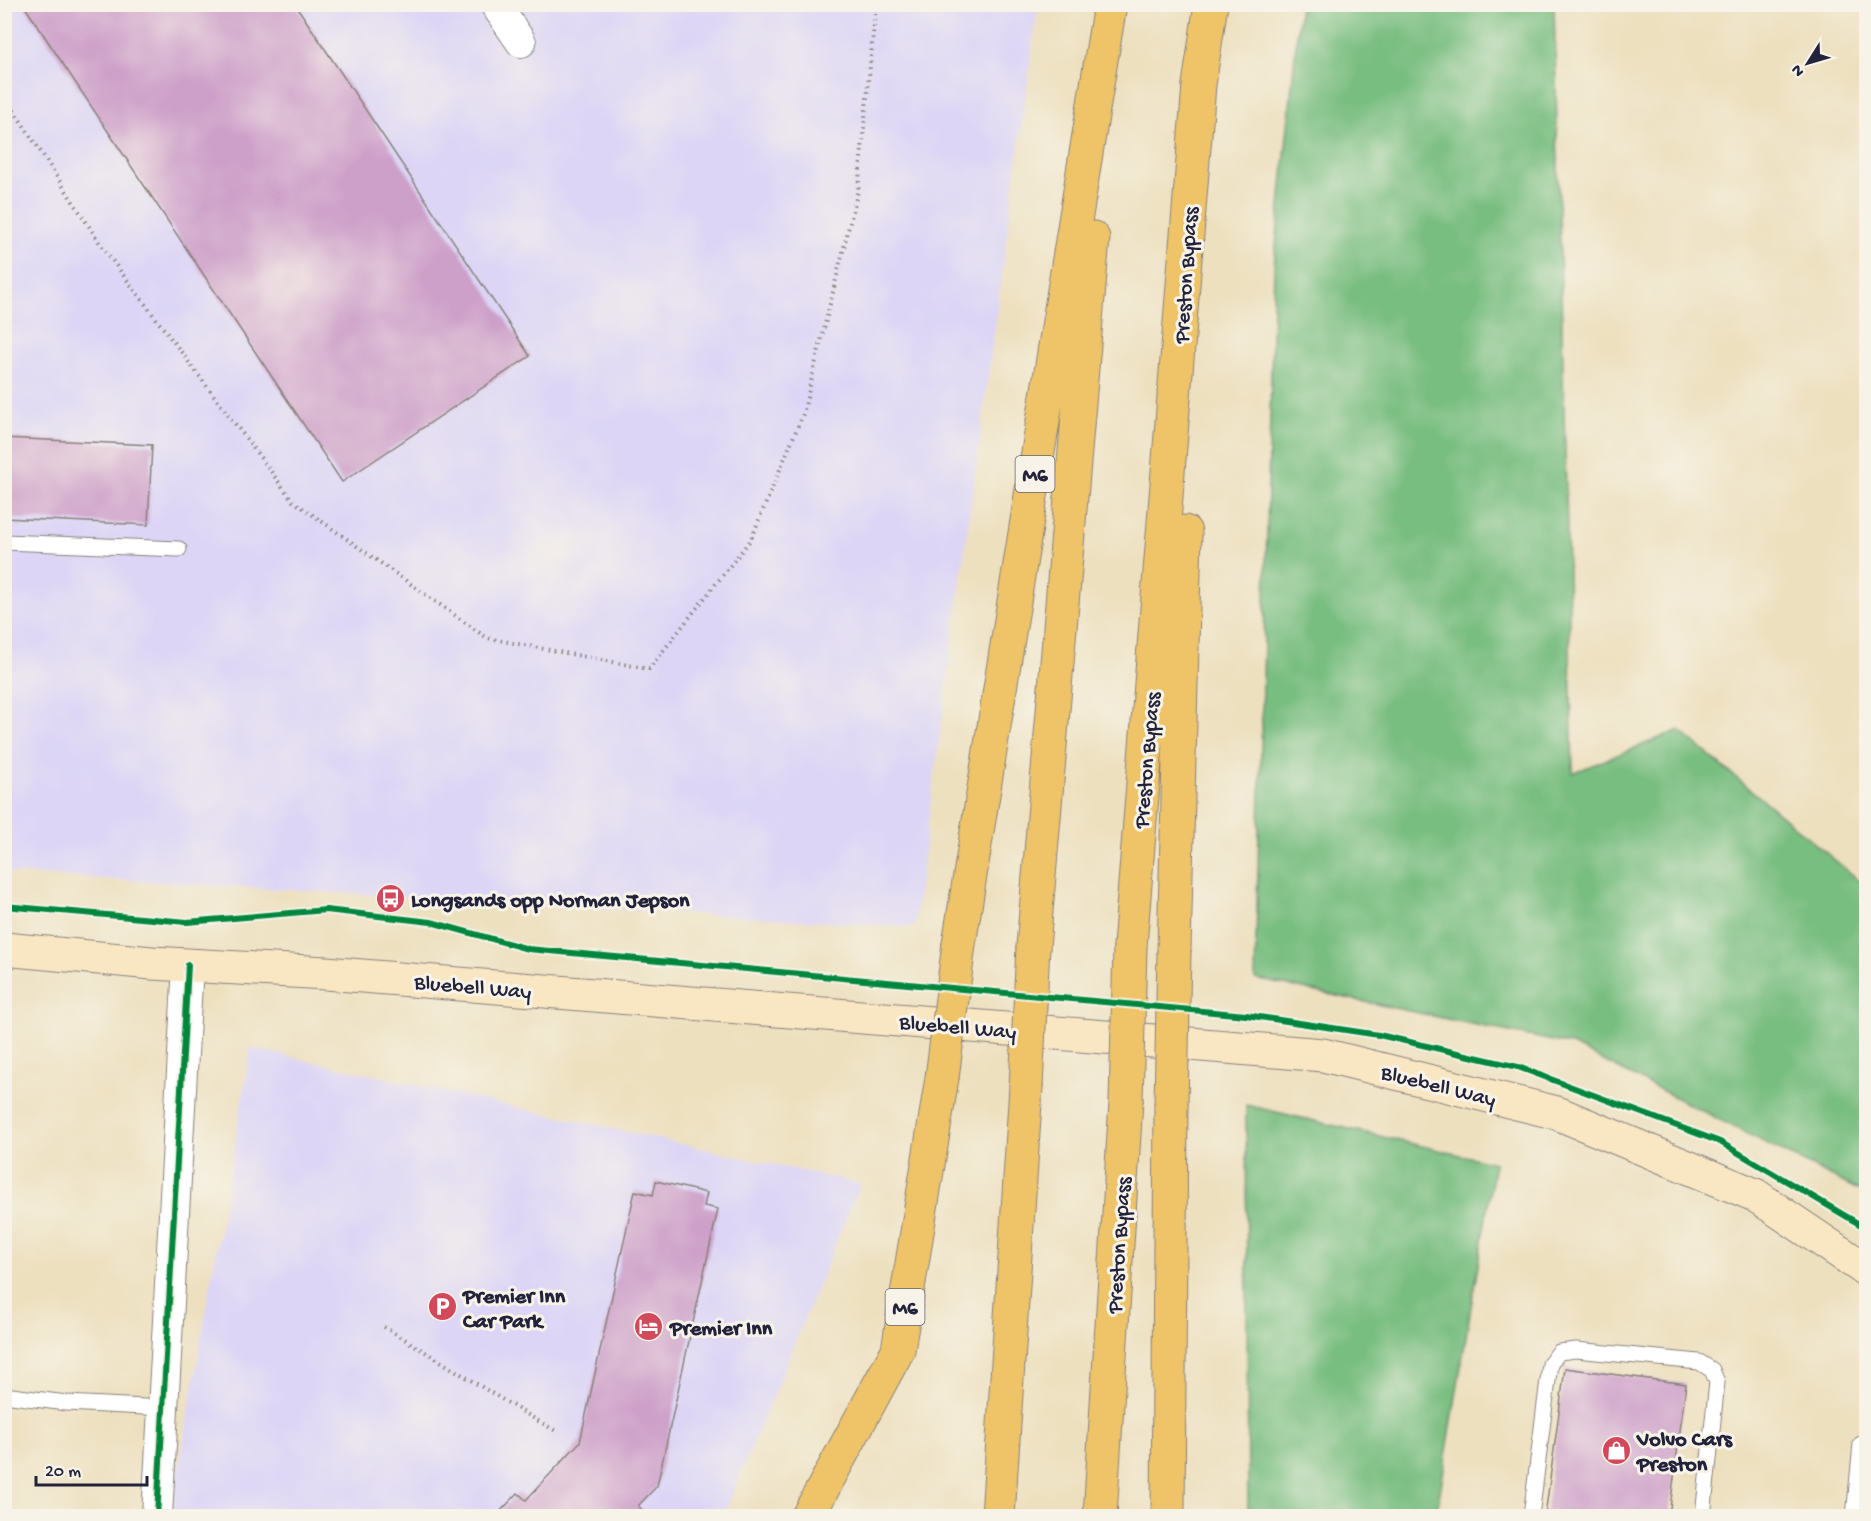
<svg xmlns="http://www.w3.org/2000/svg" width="1871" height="1521" viewBox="0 0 1871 1521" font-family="'Gochi Hand',sans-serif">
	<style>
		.built { fill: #dcd5f6 }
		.forest { fill: #79be81; stroke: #4e705e; stroke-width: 1.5 }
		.building { fill: #cda0c9 }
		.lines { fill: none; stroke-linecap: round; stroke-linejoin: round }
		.service-casing { stroke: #88817d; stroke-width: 17 }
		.minor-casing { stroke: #88817d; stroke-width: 32 }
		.secondary-casing { stroke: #88817d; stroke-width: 35 }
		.motorway-casing { stroke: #88817d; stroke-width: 35 }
		.path { stroke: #88817d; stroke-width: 4; stroke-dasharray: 1.5 4.5; stroke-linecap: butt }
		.service { stroke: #fff; stroke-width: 15 }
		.minor { stroke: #fff; stroke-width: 30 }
		.secondary { stroke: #f9e7c3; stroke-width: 33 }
		.motorway { stroke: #efc469; stroke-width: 33 }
		.motorway-bridge-casing { stroke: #88817d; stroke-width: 35; stroke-linecap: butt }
		.motorway-bridge { stroke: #efc469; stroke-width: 33 }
		.cycleway-casing { stroke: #f7f3e8; stroke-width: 10 }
		.cycleway { stroke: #00873e; stroke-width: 6 }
		.labels { text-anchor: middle; stroke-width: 6; stroke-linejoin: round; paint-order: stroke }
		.shield { fill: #f7f3e8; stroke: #62616f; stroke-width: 1.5 }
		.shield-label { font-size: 21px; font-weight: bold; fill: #22223b }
		.street-label { font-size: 22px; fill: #22223b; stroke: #f7f3e8 }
		.poi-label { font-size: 22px; font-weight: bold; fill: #22223b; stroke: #f7f3e8; text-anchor: start }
	</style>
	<rect width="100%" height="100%" fill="#f7f3e8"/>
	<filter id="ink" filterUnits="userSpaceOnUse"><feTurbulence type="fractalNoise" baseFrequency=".0167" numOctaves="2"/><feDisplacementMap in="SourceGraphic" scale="12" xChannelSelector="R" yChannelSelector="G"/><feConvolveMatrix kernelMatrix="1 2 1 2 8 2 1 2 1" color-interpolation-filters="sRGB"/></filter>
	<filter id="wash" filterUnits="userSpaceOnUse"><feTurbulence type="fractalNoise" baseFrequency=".008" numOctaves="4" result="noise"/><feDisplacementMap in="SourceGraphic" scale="24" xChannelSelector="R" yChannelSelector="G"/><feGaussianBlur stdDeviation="1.35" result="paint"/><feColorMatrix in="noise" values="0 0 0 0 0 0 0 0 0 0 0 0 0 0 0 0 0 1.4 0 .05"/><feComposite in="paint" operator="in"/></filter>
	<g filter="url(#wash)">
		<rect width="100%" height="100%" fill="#ede0bf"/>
		<path class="built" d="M 4,5 L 1038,5 L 914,927 L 5,873 Z
			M 251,1048 L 860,1184 L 725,1512 L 721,1516 L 171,1516 Z"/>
		<path class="forest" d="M 1300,5 L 1554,5 L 1573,773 L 1679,730 L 1866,886 L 1866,1194 L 1572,1045 L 1255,979 L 1274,266 Z
			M 1246,1105 L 1495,1163 L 1436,1516 L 1248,1516 Z"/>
		<g id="blocks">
			<path class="building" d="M 23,4 L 295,4 L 530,356 L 342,482 Z
				M 4,438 L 152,445 L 148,525 L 4,518 Z
				M 656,1181 L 707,1193 L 704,1206 L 718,1209 L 657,1486 L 638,1506 L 648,1516 L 496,1516 L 518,1493 L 526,1500 L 580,1442 L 635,1191 L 653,1195 Z
				M 1565,1368 L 1686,1384 L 1669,1516 L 1545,1516 Z"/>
		</g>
	</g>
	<g filter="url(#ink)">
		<use href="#blocks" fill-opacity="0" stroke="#88817d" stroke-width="1.5"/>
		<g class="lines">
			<defs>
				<path id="service" d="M 4,542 L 179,549
					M 4,1395 L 66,1403 L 164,1408
					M 1531,1516 L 1550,1364 L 1559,1352 L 1576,1350 L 1699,1362 L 1712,1370 L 1717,1382 L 1703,1516
					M 1854,1516 L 1861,1444"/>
				<path id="minor" d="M 495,4 L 521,42
					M 157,1516 L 188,965"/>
				<path id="secondary" d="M 4,949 L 152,963 L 326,973 L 1323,1055 L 1557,1113 L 1755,1195 L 1866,1270"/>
				<path id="motorway" d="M 959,944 L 1110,4
					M 1130,946 L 1199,85 L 1211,4
					M 1033,947 L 1093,238
					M 1174,950 L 1185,532
					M 808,1516 L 898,1350 L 942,1078
					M 998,1516 L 1026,1087
					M 1100,1516 L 1126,1102
					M 1168,1516 L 1171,1106"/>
			</defs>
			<use href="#service" class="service-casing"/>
			<use href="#minor" class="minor-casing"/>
			<use href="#secondary" class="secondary-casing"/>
			<use href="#motorway" class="motorway-casing"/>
			<path class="path" d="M 4,95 L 103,248 L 293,501 L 487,638 L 649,669 L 751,539 L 803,414 L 858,190 L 876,4
				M 384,1327 C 442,1361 497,1398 556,1431"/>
			<use href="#service" class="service"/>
			<use href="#minor" class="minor"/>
			<use href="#secondary" class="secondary"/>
			<use href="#motorway" class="motorway"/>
			<defs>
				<path id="motorway-bridge" d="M 942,1078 L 959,944
					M 1026,1087 L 1033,947
					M 1126,1102 L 1130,946
					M 1171,1106 L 1174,950"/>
			</defs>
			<use href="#motorway-bridge" class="motorway-bridge-casing"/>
			<use href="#motorway-bridge" class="motorway-bridge"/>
			<defs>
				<path id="cycleway" d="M 4,906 L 187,922 L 326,910 L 431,922 L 528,949 L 1246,1015 L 1379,1035 L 1518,1067 L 1720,1142 L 1866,1228
					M 157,1516 L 188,965"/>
			</defs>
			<use href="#cycleway" class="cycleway-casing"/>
			<use href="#cycleway" class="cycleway"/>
		</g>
	</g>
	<defs>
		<symbol id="bus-disc" viewBox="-11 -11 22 22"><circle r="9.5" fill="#d1495b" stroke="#f7f3e8"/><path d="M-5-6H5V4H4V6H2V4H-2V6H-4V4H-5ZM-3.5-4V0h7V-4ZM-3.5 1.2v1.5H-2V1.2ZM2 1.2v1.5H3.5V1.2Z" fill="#fff"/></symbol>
		<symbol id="parking-disc" viewBox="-11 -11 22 22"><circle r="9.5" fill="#d1495b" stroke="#f7f3e8"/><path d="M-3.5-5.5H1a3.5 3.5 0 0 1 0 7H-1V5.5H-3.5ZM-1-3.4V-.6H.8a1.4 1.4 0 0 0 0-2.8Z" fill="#fff"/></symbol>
		<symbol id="hotel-disc" viewBox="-11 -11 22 22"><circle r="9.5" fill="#d1495b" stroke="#f7f3e8"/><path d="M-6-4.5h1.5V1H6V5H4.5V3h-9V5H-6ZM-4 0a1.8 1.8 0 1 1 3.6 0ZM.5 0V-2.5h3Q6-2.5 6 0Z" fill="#fff"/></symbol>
		<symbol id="shop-disc" viewBox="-11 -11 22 22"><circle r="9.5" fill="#d1495b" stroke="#f7f3e8"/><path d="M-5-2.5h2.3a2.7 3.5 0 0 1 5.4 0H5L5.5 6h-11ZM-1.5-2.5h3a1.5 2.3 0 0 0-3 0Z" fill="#fff"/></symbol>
	</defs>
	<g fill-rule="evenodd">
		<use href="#bus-disc" x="374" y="882" width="33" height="33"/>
		<use href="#parking-disc" x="426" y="1290" width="33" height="33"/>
		<use href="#hotel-disc" x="632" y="1310" width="33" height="33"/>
		<use href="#shop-disc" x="1600" y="1434" width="33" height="33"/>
	</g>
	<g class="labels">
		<g class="shield">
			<rect x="1015.5" y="456" width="39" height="36" rx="4.5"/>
			<rect x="885.5" y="1289" width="39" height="36" rx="4.5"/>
		</g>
		<g class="shield-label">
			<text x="1035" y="481">M6</text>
			<text x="905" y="1314">M6</text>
		</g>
		<g class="street-label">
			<text transform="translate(1184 275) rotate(-86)" y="8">Preston Bypass</text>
			<text transform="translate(1145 760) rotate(-85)" y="8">Preston Bypass</text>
			<text transform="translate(473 985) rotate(5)" y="8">Bluebell Way</text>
			<text transform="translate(958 1025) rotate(5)" y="8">Bluebell Way</text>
			<text transform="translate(1439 1084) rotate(14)" y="8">Bluebell Way</text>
			<text transform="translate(1117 1245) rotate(-86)" y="8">Preston Bypass</text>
		</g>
		<g class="poi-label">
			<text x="411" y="906">Longsands opp Norman Jepson</text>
			<text x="463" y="1302">Premier Inn<tspan x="463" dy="25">Car Park</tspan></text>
			<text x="670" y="1334">Premier Inn</text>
			<text x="1637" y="1445">Volvo Cars<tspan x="1637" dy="25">Preston</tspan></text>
		</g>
	</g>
	<rect width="1871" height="1521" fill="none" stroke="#f7f3e8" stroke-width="24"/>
	<g transform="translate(1808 63) rotate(233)" stroke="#f7f3e8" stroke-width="4.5" paint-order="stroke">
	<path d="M0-4.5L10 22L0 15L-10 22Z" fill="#22223b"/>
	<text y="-9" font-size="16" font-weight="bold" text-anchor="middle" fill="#22223b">N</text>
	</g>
	<path d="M36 1476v9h111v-9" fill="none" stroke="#22223b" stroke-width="3"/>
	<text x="45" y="1476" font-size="18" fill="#22223b" stroke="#f7f3e8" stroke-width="4.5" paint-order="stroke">20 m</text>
</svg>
